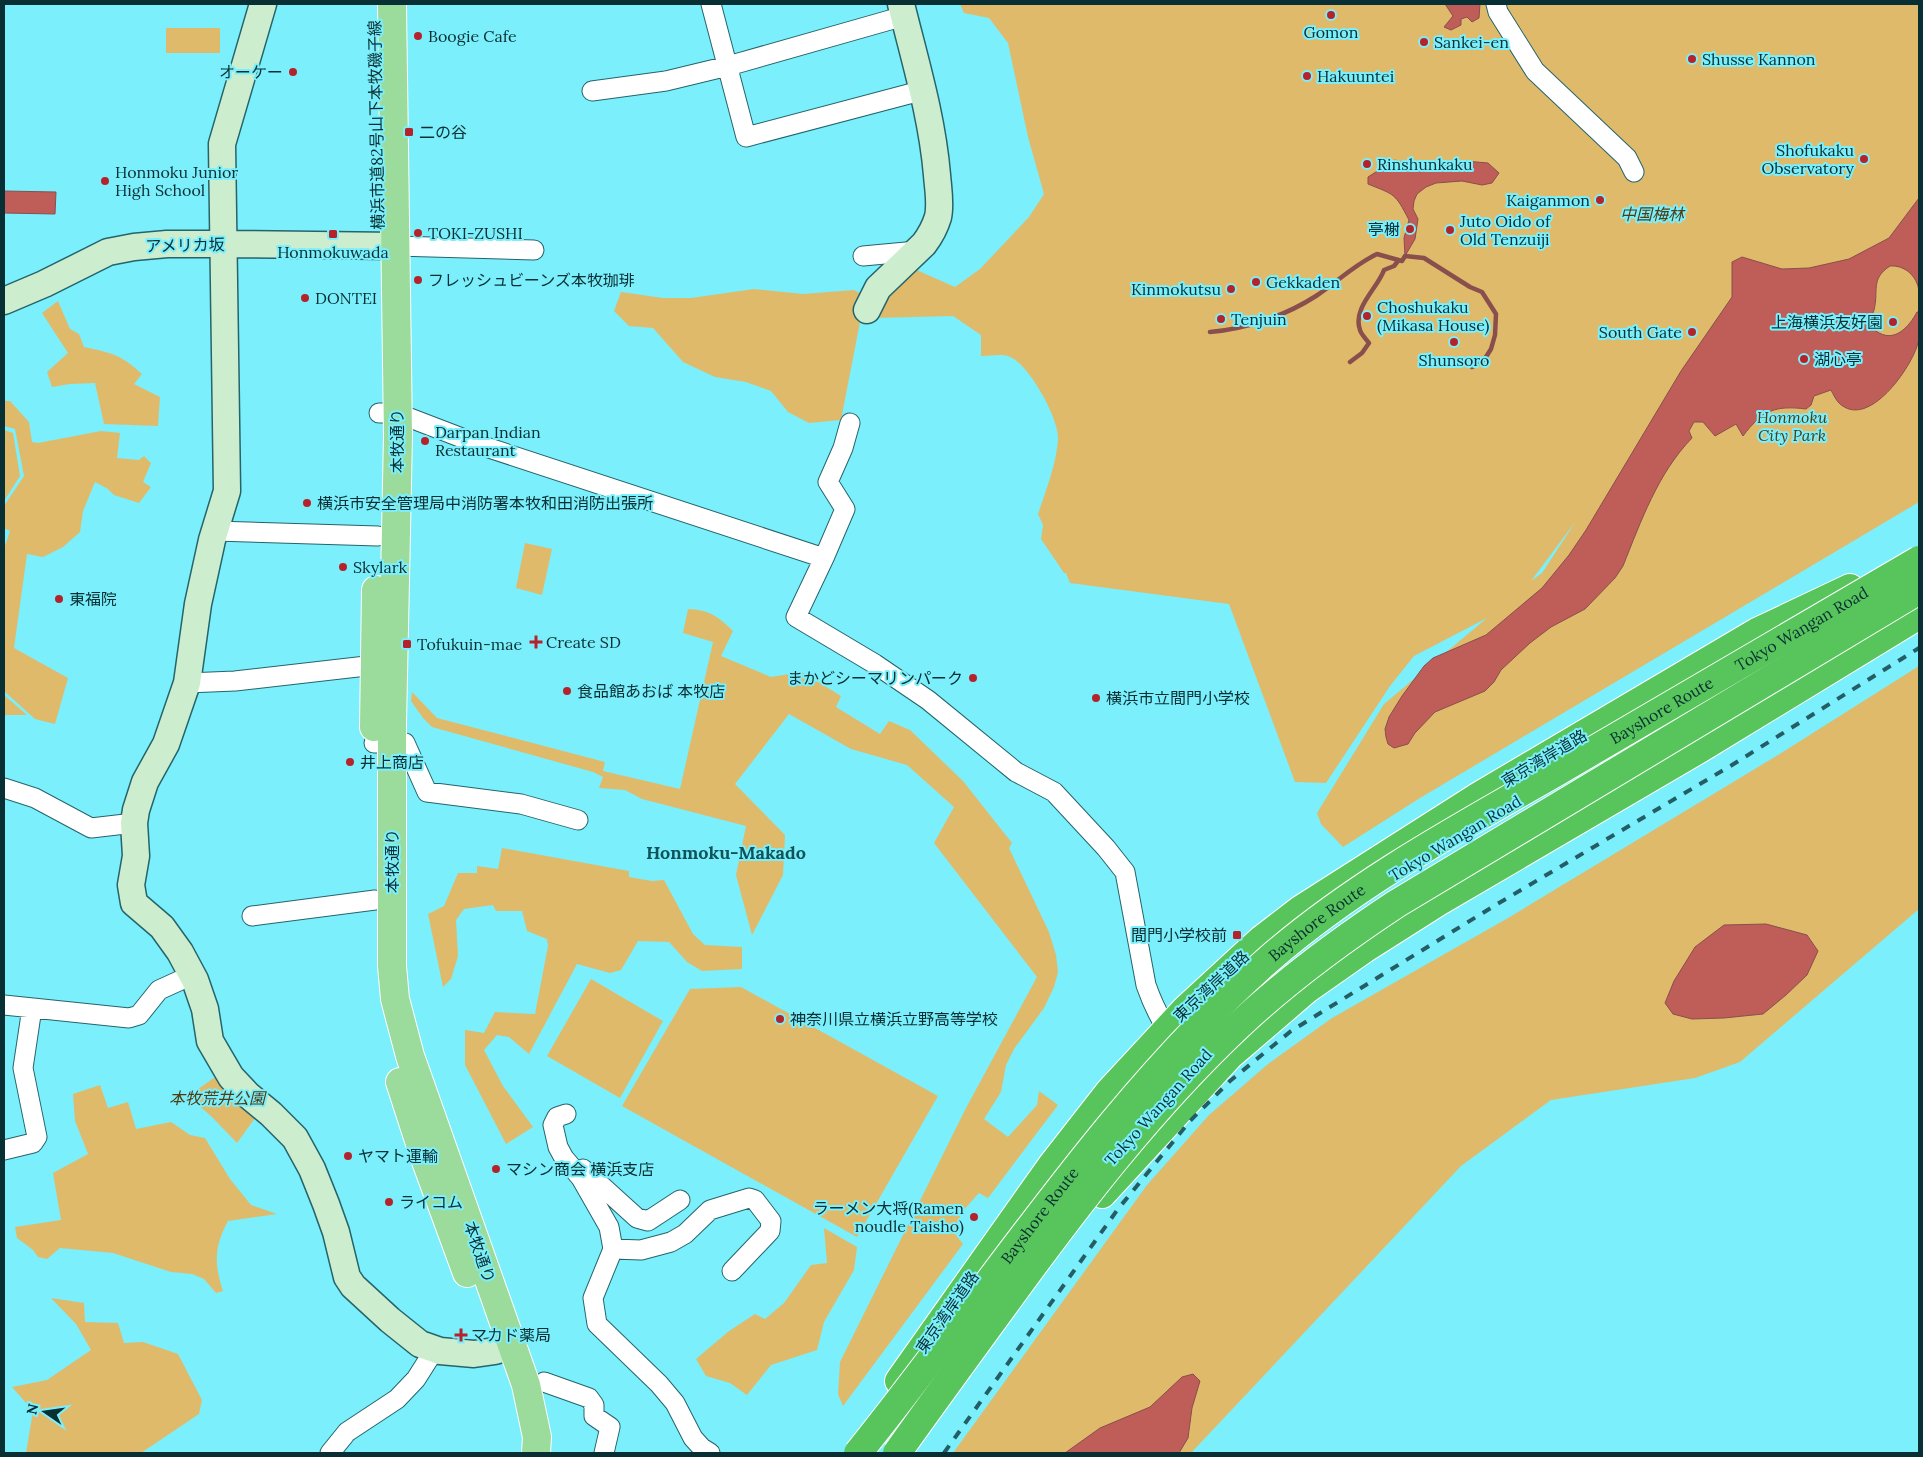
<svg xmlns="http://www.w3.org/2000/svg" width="1923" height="1457" viewBox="0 0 1923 1457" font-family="Lora,'Noto Sans JP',serif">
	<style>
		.green { fill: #e0ba6b; fill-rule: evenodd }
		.water { fill: #bf5d58; stroke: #884f4d }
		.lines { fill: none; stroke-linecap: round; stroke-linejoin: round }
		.stream { stroke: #884f4d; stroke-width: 4.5 }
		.street-casing { stroke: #25646b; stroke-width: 21 }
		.secondary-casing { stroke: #25646b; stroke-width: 29 }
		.primary-casing { stroke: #fff; stroke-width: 30 }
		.highway-casing { stroke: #fff; stroke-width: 30 }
		.street { stroke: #fff; stroke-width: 19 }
		.secondary { stroke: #cdeece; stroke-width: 26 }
		.primary { stroke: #9bdc9d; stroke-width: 28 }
		.highway { stroke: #58c55c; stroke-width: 28 }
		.rail { stroke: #245e64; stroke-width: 4; stroke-dasharray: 9 9; stroke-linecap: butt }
		.highway-bridge-casing { stroke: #fff; stroke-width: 30; stroke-linecap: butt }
		.highway-bridge { stroke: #58c55c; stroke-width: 28 }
		.poi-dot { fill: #b4232b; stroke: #7beffb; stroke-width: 2 }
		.labels { text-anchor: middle; stroke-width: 4; stroke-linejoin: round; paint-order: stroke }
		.poi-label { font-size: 16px; fill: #082f33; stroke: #7beffb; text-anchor: start }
		.street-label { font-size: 16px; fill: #082f33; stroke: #7beffb }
		.park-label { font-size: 16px; font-style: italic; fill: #4f3c13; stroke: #7beffb }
		.neighbourhood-label { font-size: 18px; font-weight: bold; fill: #10545a; stroke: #7beffb }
	</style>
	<rect width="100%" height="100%" fill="#7beffb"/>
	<path class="green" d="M 960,4 L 1919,4 L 1919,502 L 1420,798 L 1343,847 L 1321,824 L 1317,813 L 1384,704 L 1487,618 L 1414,656 L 1390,686 L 1326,783 L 1295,782 L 1229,604 L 1070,583 L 1066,573 L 1064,573 L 1041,539 L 1043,525 L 1038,514 C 1046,490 1056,465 1058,440 C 1060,420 1028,362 1008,356 C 1000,354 989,356 981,356 L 981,335 L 953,316 L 874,318 L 882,299 L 912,268 L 955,287 L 980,269 L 1029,217 L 1044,194 L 1028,137 L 1008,43 L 989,18 L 964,13 ZM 1576,521 L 1542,573 L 1531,581 Z
		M 166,28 L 220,28 L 220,53 L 166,53 Z
		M 754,289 L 803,294 L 854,290 L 865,296 L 841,420 L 809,423 L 788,412 L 771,391 L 746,382 L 715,377 L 683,362 L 653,328 L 629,326 L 614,311 L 621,292 L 663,298 L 691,298 Z
		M 58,301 L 70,329 L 79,334 L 84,347 C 112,353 120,354 142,374 L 134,384 L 160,397 L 158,426 L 104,424 L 95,383 L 70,384 L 52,387 L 47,372 L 68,353 L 42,313 Z
		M 4,401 L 10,401 L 29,422 L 32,442 L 38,443 L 101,431 L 120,433 L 117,458 L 139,460 L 144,456 L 151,463 L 143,482 L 151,487 L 139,503 L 114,495 L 108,489 L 95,482 L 83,511 L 80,532 L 63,547 L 43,557 L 27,554 L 14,648 L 68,678 L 55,724 L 35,719 L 4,691 L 4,549 L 10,531 L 4,528 L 4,506 L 24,476 L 15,429 L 4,426 Z
		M 4,430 L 13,433 L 20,476 L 4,501 Z
		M 525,543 L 552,549 L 542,595 L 516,588 Z
		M 688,609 C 709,610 718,616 733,631 L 721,656 L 771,677 L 802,672 L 841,696 L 836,707 L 880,734 L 889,721 L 910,730 L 963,781 L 1012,843 L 1009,848 L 1049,932 L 1056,955 L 1058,972 L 1054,987 L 1044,1008 L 1014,1049 L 1006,1065 L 1001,1092 L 984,1119 L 1008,1137 L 1037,1105 L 1039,1091 L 1058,1105 L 988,1198 L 979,1193 L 961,1213 L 955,1234 L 963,1244 L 843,1406 L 838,1394 L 840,1362 L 966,1108 L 1037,977 L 934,843 L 954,807 L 907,765 L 851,749 L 789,714 L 735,784 L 785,835 L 783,875 L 752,935 L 736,875 L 746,826 L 642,799 L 625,790 L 599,788 L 603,777 L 593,772 L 432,727 L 423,718 L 411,701 L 412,692 L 437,718 L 605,762 L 603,771 L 680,789 L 713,642 L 683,633 Z
		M 1919,666 L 1919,909 L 1740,1062 L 1695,1078 L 1551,1100 L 1461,1166 L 1191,1453 L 953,1453 L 1147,1185 L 1209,1115 L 1268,1064 L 1332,1018 L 1508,918 L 1778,755 Z
		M 4,695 L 27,715 L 4,715 Z
		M 502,848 L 629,871 L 629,877 L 652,881 L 664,880 L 693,934 L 705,945 L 742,947 L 742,969 L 702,971 L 687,962 L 669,942 L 638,941 L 621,970 L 610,973 L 577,964 L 529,1054 L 509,1037 L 497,1035 L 484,1050 L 503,1086 L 533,1127 L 506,1144 L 465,1065 L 465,1030 L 484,1033 L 495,1012 L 535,1014 L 548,946 L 547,939 L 527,931 L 522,911 L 496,911 L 493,905 L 464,909 L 456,920 L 458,956 L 451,979 L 443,987 L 428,914 L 444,906 L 458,873 L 477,873 L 477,866 L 498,869 Z
		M 591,979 L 663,1021 L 620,1098 L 547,1056 Z
		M 741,987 L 938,1096 L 857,1237 L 622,1106 L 690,989 Z
		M 221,1073 L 258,1114 L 237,1143 L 212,1117 L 188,1096 Z
		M 100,1085 L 108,1108 L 128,1102 L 136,1129 L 171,1122 L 190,1135 L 205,1138 L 230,1179 L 251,1205 L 277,1214 L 228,1221 C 214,1247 214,1264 223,1291 L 216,1293 L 204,1279 L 192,1274 L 171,1272 L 113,1253 L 60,1248 L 47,1259 L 38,1257 L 33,1250 L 17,1238 L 15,1227 L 61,1220 L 53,1173 L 88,1154 L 75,1121 L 73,1094 Z
		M 824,1228 L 857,1247 L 854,1270 L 824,1322 L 817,1350 L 771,1365 L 747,1395 L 730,1383 L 706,1376 L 696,1359 L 729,1331 L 755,1314 L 765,1319 L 784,1303 L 811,1265 L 827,1263 Z
		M 51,1298 L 84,1303 L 85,1322 L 118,1323 L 124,1343 L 143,1342 L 178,1354 L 202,1400 L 199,1414 L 141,1453 L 26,1453 L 33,1411 L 12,1387 L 47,1380 L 91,1350 L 76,1324 Z"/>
	<path class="water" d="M 1445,4 L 1480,4 L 1479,18 L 1472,22 L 1467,17 L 1461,19 L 1461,25 L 1451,30 L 1444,27 L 1453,16 Z
		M 1395,160 L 1414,167 L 1430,169 L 1465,161 L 1488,163 L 1499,173 L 1492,183 L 1482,185 L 1462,181 L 1436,183 L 1426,187 L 1417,194 L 1414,201 L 1413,209 L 1418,219 L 1415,239 L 1405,256 L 1404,238 L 1409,220 C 1395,193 1395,195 1368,184 L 1368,177 Z
		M 4,191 L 56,192 L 55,214 L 4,213 Z
		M 1919,198 L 1919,291 C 1917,276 1905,265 1890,266 C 1870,279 1879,291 1874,310 C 1873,316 1868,317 1867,323 C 1869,328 1872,328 1876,331 C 1894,344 1909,327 1917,312 L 1919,312 C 1919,322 1921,334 1918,343 C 1912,367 1868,431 1839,403 C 1836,400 1833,394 1831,390 L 1814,396 L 1811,405 L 1806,409 C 1774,405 1762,411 1743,436 L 1736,424 L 1715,436 L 1703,422 L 1694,422 L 1689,431 L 1692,438 C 1658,473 1641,521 1623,566 L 1615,578 L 1585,609 L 1551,627 L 1530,643 L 1501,670 L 1494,682 L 1485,691 L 1435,712 L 1415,733 L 1408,744 L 1394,748 L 1388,744 L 1386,737 L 1385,729 L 1389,717 L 1402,696 L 1424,666 L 1433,658 L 1486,635 L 1542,588 L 1569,555 L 1586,530 L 1681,371 L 1732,297 L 1732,262 L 1742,257 L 1782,269 L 1809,268 L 1849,259 L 1889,238 Z
		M 1766,924 L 1807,935 L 1818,951 L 1807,975 L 1786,995 L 1763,1014 L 1724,1018 L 1692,1019 L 1673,1014 L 1665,1003 L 1674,981 L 1695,947 L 1724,925 Z
		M 1193,1374 L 1200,1381 L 1192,1408 L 1188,1438 L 1179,1453 L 1065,1453 L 1100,1428 L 1150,1407 L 1182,1377 Z"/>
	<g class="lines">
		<path class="stream" d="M 1210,332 C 1246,329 1285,316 1316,296 C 1337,282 1354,265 1377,254 L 1402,261 L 1405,256 L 1424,258 L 1470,287 L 1482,292 L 1496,314 L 1495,335 L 1491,349 L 1484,360 L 1472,367
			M 1350,362 L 1362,353 L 1369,343 C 1366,339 1361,334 1360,330 C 1352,308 1378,288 1384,270 L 1394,266 L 1398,261"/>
		<defs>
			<path id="street" d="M 711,4 L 746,137 L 924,90
				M 1496,4 L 1498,12 L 1535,71 L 1627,158 L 1634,172
				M 592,91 L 666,81 L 728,66 L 904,16
				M 396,246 L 534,250
				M 863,256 L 917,251
				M 379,413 L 397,413 L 483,446 L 824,558 L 796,617 L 875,664 L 928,700 L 1016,772 L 1054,792 L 1106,848 L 1125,872 L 1146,985 C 1153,1005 1161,1022 1174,1039
				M 215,531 L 378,536
				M 824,558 L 845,509 L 828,482 L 843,448 L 850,423
				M 187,683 L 235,681 L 375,665
				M 374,743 L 405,743 L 427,792 L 521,804 L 578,820
				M 4,788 L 35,798 L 91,828 L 134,823
				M 252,916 L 375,900
				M 4,1005 L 129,1018 L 139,1015 L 159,990 L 192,975
				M 566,1114 L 557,1117 L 553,1125 L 558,1147 L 564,1158 L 581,1178 L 609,1227 L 613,1249 L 593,1298 L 597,1324 L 659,1384 L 675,1403 L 693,1438 L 702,1448 L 710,1453
				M 4,1150 L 33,1143 L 37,1137 L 23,1068 L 32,1008
				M 583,1169 L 637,1218 L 648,1221 L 680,1200
				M 613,1249 L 641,1250 L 671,1242 L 685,1234 L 710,1210 L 749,1198 L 755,1200 L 771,1221 L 770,1231 L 732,1271
				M 544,1382 L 589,1398 L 594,1405 L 594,1416 L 610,1427 L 604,1453
				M 330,1453 L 347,1432 L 397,1399 L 416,1379 L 435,1349"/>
			<path id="secondary" d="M 263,4 L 222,144 L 227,491 L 212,540 L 198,604 L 187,683 L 166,744 L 145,782 L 136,810 L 134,823 L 136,856 L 131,885 L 134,903 L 162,927 L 180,952 L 195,980 L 205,1009 L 210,1041 L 231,1077 L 248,1095 L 271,1114 L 295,1138 L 312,1169 L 326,1204 L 336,1232 L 347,1277 L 353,1286 L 390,1320 L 420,1344 L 440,1351 L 474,1354 L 495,1351 L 513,1345
				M 4,301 L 44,284 L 108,252 L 134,247 L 167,244 L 224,244 L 396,246
				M 867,310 L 878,288 L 924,244 C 930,236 935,227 938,217 C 941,204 938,188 937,175 C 932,116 915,61 901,4"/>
			<path id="primary" d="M 392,4 L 398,435 L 392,725 L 392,966 L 395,999 L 410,1056 L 526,1385 L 537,1437 L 536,1453
				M 374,727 L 376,590
				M 400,1082 L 423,1153 L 467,1273"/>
			<path id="highway" d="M 1102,1194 L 1229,1056 L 1307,989 L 1364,949 L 1438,902 L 1701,748 L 1919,615
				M 899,1381 L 1052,1165 L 1109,1092 L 1186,1009 L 1261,940 L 1300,910 L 1479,796 L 1757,632 L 1850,588"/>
		</defs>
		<use href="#street" class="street-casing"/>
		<use href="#secondary" class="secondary-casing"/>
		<use href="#primary" class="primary-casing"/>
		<use href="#highway" class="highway-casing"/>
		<use href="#street" class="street"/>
		<use href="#secondary" class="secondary"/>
		<use href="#primary" class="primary"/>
		<use href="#highway" class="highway"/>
		<path class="rail" d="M 944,1453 L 1118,1209 L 1190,1121 L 1230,1081 L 1291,1031 L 1494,906 L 1732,765 L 1919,648"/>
		<defs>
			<g id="highway-bridge">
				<path id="s1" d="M 858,1453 C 992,1287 1107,1102 1269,959 C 1354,885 1455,830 1553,774 C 1675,702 1797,631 1919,560"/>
				<path d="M 897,1453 C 934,1401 972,1349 1010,1297 C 1079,1202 1152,1107 1238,1026 C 1287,980 1340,941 1396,904 L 1919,590"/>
			</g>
		</defs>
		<use href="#highway-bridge" class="highway-bridge-casing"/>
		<use href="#highway-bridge" class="highway-bridge"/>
	</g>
	<g class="poi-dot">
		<circle cx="1331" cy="15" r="5"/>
		<circle cx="418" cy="36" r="5"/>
		<circle cx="1424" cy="42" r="5"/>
		<circle cx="1692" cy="59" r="5"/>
		<circle cx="293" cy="72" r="5"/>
		<circle cx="1307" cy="76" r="5"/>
		<rect x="404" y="127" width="10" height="10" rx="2.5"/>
		<circle cx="1864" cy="159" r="5"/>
		<circle cx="1367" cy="164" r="5"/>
		<circle cx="105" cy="181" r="5"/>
		<circle cx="1600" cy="200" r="5"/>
		<circle cx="1410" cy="229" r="5"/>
		<circle cx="1450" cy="230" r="5"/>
		<circle cx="418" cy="233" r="5"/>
		<rect x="328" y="229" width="10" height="10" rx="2.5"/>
		<circle cx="418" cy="280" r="5"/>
		<circle cx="1256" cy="282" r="5"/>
		<circle cx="1231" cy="289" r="5"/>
		<circle cx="305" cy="298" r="5"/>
		<circle cx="1367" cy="316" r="5"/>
		<circle cx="1221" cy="319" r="5"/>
		<circle cx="1893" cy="322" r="5"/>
		<circle cx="1692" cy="332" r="5"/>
		<circle cx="1454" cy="342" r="5"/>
		<circle cx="1804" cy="359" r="5"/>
		<circle cx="425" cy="441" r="5"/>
		<circle cx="307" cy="503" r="5"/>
		<circle cx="343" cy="567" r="5"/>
		<circle cx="59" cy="599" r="5"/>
		<path d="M533.5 634.5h5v5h5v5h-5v5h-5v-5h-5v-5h5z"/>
		<rect x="402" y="639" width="10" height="10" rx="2.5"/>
		<circle cx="973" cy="678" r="5"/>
		<circle cx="567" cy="691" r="5"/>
		<circle cx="1096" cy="698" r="5"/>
		<circle cx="350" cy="762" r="5"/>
		<rect x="1232" y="930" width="10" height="10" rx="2.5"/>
		<circle cx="780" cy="1019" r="5"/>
		<circle cx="348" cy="1156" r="5"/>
		<circle cx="496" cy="1169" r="5"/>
		<circle cx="389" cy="1202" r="5"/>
		<circle cx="974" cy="1217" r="5"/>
		<path d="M458.5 1327.5h5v5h5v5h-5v5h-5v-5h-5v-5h5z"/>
	</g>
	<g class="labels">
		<g class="poi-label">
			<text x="1331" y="38" text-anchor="middle">Gomon</text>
			<text x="428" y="42">Boogie Cafe</text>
			<text x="1434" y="48">Sankei-en</text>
			<text x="1702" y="65">Shusse Kannon</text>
			<text x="283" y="78" text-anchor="end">オーケー</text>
			<text x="1317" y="82">Hakuuntei</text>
			<text x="419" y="138">二の谷</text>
			<text x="1854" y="156" text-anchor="end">Shofukaku<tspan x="1854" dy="18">Observatory</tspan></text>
			<text x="1377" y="170">Rinshunkaku</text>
			<text x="115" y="178">Honmoku Junior<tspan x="115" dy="18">High School</tspan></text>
			<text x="1590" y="206" text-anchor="end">Kaiganmon</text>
			<text x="1460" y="227">Juto Oido of<tspan x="1460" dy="18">Old Tenzuiji</tspan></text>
			<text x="1400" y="235" text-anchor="end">亭榭</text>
			<text x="428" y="239">TOKI-ZUSHI</text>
			<text x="333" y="258" text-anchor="middle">Honmokuwada</text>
			<text x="428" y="286">フレッシュビーンズ本牧珈琲</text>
			<text x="1266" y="288">Gekkaden</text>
			<text x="1221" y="295" text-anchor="end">Kinmokutsu</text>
			<text x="315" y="304">DONTEI</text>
			<text x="1377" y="313">Choshukaku<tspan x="1377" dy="18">(Mikasa House)</tspan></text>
			<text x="1231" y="325">Tenjuin</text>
			<text x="1883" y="328" text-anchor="end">上海横浜友好園</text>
			<text x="1682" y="338" text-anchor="end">South Gate</text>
			<text x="1814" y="365">湖心亭</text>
			<text x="1454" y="366" text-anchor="middle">Shunsoro</text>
			<text x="435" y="438">Darpan Indian<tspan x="435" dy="18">Restaurant</tspan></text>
			<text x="317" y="509">横浜市安全管理局中消防署本牧和田消防出張所</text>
			<text x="353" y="573">Skylark</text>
			<text x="69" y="605">東福院</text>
			<text x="546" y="648">Create SD</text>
			<text x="417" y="650">Tofukuin-mae</text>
			<text x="963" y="684" text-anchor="end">まかどシーマリンパーク</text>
			<text x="577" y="697">食品館あおば 本牧店</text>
			<text x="1106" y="704">横浜市立間門小学校</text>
			<text x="360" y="768">井上商店</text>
			<text x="1227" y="941" text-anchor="end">間門小学校前</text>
			<text x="790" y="1025">神奈川県立横浜立野高等学校</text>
			<text x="358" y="1162">ヤマト運輸</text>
			<text x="506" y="1175">マシン商会 横浜支店</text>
			<text x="399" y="1208">ライコム</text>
			<text x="964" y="1214" text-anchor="end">ラーメン大将(Ramen<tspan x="964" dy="18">noudle Taisho)</tspan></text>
			<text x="471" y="1341">マカド薬局</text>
		</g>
		<g class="street-label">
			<text transform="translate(376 125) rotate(-91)" y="6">横浜市道82号山下本牧磯子線</text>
			<text transform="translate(185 245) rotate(-1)" y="6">アメリカ坂</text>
			<text transform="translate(397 441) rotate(-90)" y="6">本牧通り</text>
			<text dy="6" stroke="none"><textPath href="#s1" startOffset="1271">Tokyo Wangan Road</textPath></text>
			<text dy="6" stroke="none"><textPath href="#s1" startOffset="1109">Bayshore Route</textPath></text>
			<text transform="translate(1544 758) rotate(-31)" y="6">東京湾岸道路</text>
			<text transform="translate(1455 838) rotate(-31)" y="6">Tokyo Wangan Road</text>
			<text transform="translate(392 861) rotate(-90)" y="6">本牧通り</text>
			<text dy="6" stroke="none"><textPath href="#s1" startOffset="704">Bayshore Route</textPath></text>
			<text transform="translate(1211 986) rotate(-43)" y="6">東京湾岸道路</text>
			<text transform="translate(1158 1107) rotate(-48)" y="6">Tokyo Wangan Road</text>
			<text dy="6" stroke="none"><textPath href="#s1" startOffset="299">Bayshore Route</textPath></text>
			<text transform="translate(480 1252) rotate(71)" y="6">本牧通り</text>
			<text transform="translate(947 1312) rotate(-55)" y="6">東京湾岸道路</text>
		</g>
		<g class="park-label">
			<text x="1652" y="220">中国梅林</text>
			<text x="1792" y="423">Honmoku<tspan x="1792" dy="18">City Park</tspan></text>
			<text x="217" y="1104">本牧荒井公園</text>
		</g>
		<g class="neighbourhood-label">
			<text x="726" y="859">Honmoku-Makado</text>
		</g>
	</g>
	<rect width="1923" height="1457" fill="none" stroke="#082f33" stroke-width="10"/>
	<g transform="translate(45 1412) rotate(283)" stroke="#7beffb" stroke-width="4" paint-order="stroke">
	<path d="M0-4L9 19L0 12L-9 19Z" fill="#082f33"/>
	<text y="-8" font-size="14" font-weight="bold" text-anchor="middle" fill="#082f33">N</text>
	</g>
</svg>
